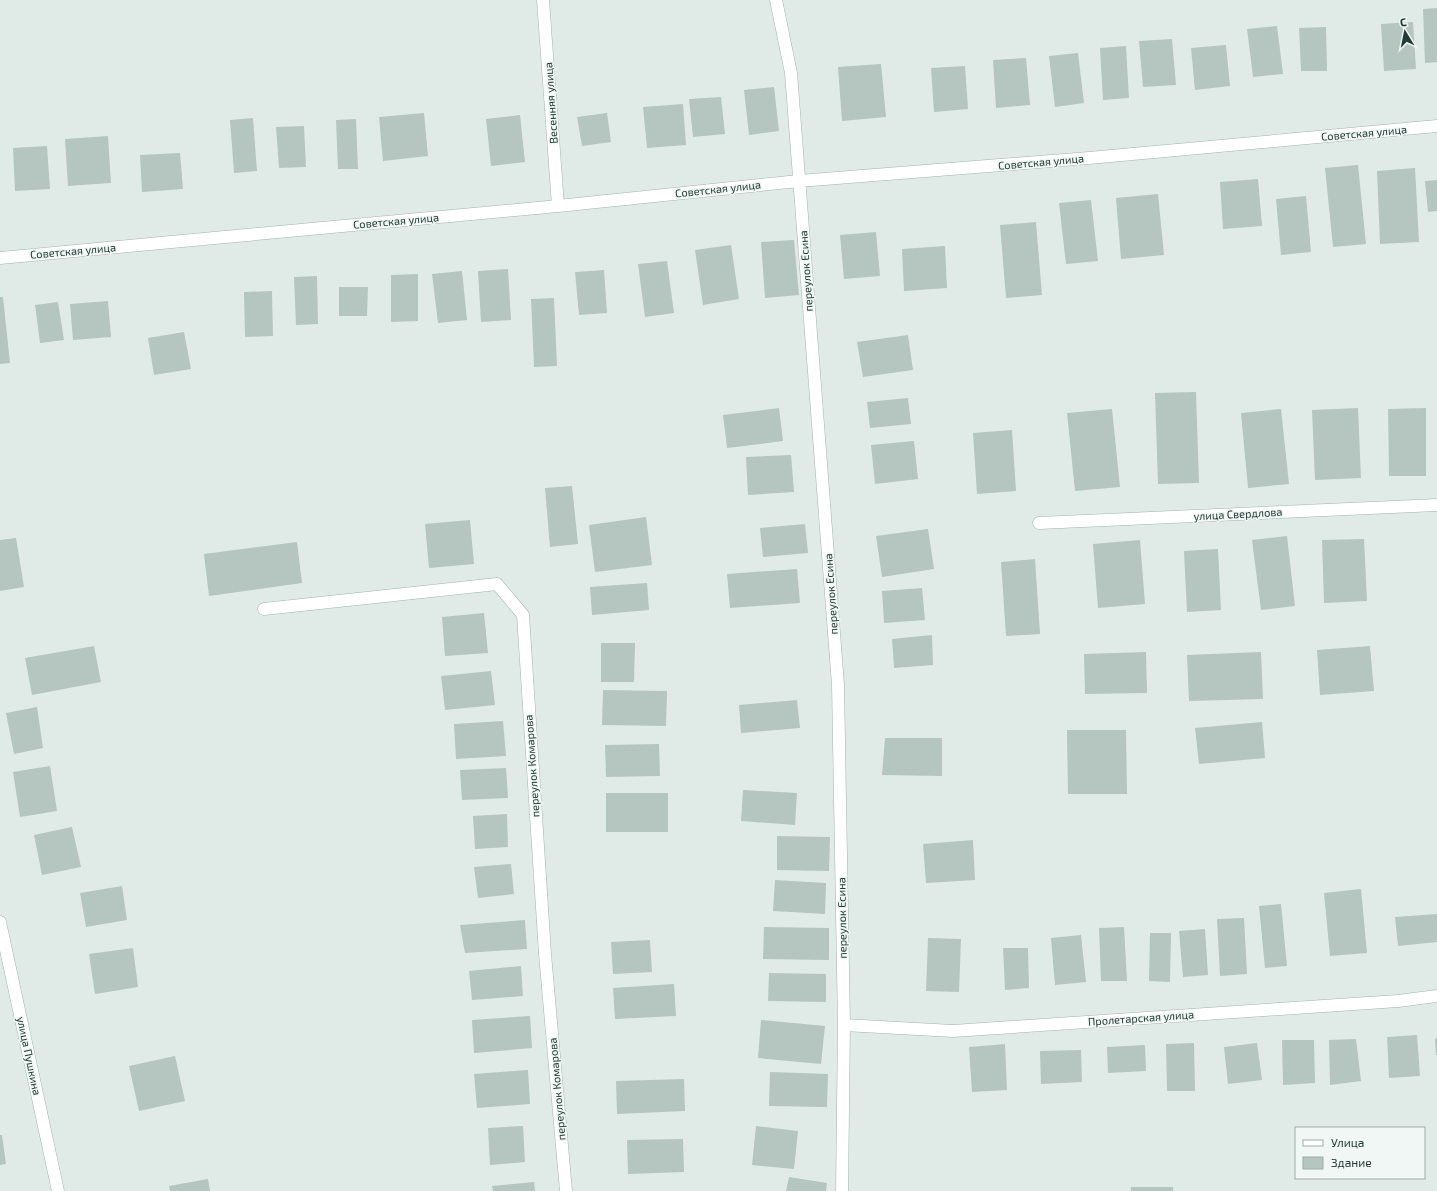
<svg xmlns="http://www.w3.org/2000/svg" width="1437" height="1191" viewBox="0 0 1437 1191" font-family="'Exo 2',sans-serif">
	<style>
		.building { fill: #b5c5c0 }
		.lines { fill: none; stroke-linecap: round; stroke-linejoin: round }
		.street-casing { stroke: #a3b3ae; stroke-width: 13 }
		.secondary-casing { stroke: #9fb6af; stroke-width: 13 }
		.street { stroke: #fff; stroke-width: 12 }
		.secondary { stroke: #fff; stroke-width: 12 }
		.labels { text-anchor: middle; stroke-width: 3; stroke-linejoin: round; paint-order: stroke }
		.street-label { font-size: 11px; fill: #213b36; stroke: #f0f7f4 }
	</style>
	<rect width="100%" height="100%" fill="#e0ebe7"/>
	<path class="building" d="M 1437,8 L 1437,62 L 1425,63 L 1423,9 Z
		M 1413,22 L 1416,69 L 1384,71 L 1381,24 Z
		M 1277,26 L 1283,74 L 1253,77 L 1247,29 Z
		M 1326,27 L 1327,71 L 1301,71 L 1299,28 Z
		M 1172,39 L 1176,85 L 1143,87 L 1139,41 Z
		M 1226,45 L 1230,86 L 1195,90 L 1191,48 Z
		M 1126,46 L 1129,98 L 1103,100 L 1100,48 Z
		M 1078,53 L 1084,103 L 1055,107 L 1049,56 Z
		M 1026,58 L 1030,105 L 996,108 L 993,60 Z
		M 881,64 L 886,117 L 842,121 L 838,67 Z
		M 965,66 L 968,109 L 934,112 L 931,68 Z
		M 774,87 L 779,131 L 749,135 L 744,90 Z
		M 721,97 L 725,134 L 693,137 L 689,99 Z
		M 683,104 L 686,145 L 647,148 L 643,107 Z
		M 424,113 L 428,156 L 383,161 L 379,117 Z
		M 607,113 L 611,142 L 582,146 L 577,117 Z
		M 520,115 L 525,162 L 491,166 L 486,119 Z
		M 253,118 L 257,171 L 234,173 L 230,120 Z
		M 356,119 L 358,169 L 338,169 L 336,120 Z
		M 304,126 L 306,167 L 279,168 L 276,127 Z
		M 108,136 L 111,183 L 68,186 L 65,139 Z
		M 47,146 L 50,189 L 15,191 L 13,148 Z
		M 180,153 L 183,189 L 142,192 L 140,155 Z
		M 1358,165 L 1366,244 L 1333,247 L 1325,168 Z
		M 1415,168 L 1419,242 L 1380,244 L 1377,171 Z
		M 1258,179 L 1262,226 L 1223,229 L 1220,182 Z
		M 1437,180 L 1437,211 L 1428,212 L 1425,181 Z
		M 1158,194 L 1164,255 L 1121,259 L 1116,198 Z
		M 1306,196 L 1311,252 L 1281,255 L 1276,199 Z
		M 1091,200 L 1098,261 L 1066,264 L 1059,203 Z
		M 1036,222 L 1042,295 L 1006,298 L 1000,225 Z
		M 876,232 L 880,276 L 844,279 L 840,235 Z
		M 794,240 L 799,295 L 765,298 L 761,242 Z
		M 731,245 L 739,299 L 703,305 L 695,250 Z
		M 945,246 L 947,288 L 904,291 L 902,249 Z
		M 667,261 L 674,313 L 645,317 L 638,264 Z
		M 508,269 L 511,320 L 481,322 L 478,271 Z
		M 604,270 L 607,313 L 579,315 L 575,272 Z
		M 462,271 L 467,320 L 438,323 L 432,274 Z
		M 418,274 L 418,321 L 391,322 L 391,275 Z
		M 317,276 L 318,324 L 296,325 L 294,277 Z
		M 339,287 L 368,287 L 367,316 L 339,316 Z
		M 272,291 L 273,336 L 245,337 L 244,292 Z
		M 0,297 L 3,297 L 10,363 L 0,364 Z
		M 554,298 L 557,366 L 534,367 L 531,299 Z
		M 108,301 L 111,337 L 73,340 L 70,304 Z
		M 58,302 L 64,340 L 40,343 L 35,305 Z
		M 184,332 L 191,369 L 154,375 L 148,338 Z
		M 908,335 L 913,370 L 863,377 L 857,342 Z
		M 1196,392 L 1199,483 L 1158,484 L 1155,393 Z
		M 908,398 L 911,424 L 870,428 L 867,402 Z
		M 779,408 L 783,441 L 727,448 L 723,415 Z
		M 1358,408 L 1361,478 L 1315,480 L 1312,410 Z
		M 1426,408 L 1426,476 L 1389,476 L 1388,409 Z
		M 1112,409 L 1120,487 L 1075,491 L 1067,413 Z
		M 1281,409 L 1289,484 L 1248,488 L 1241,413 Z
		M 1012,430 L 1016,491 L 977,494 L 973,433 Z
		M 914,441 L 918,479 L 875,484 L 871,445 Z
		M 791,455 L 794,492 L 748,495 L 746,457 Z
		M 572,486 L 578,544 L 550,547 L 545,488 Z
		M 646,517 L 652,565 L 595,572 L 589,525 Z
		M 470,520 L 474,564 L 429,568 L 425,524 Z
		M 805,524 L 808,553 L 763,557 L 760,528 Z
		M 928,529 L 934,569 L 882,577 L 876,536 Z
		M 1287,536 L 1295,606 L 1261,610 L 1252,540 Z
		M 16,538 L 24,587 L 0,591 L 0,540 Z
		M 1364,539 L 1367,601 L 1324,603 L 1322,540 Z
		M 1140,540 L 1145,604 L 1098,608 L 1093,544 Z
		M 297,542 L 302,583 L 209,596 L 204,554 Z
		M 1218,549 L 1221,610 L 1187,612 L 1184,551 Z
		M 1035,559 L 1040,634 L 1006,636 L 1001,562 Z
		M 797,569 L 800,603 L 730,608 L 727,574 Z
		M 647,583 L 649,610 L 592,615 L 590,587 Z
		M 922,588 L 925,620 L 884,623 L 882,591 Z
		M 484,613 L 488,653 L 445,656 L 442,617 Z
		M 932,635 L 933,665 L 894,668 L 892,639 Z
		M 601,643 L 635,643 L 634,682 L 601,682 Z
		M 94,646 L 101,682 L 32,695 L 25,658 Z
		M 1370,646 L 1374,691 L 1320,695 L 1317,650 Z
		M 1146,652 L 1147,693 L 1085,694 L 1084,654 Z
		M 1261,652 L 1263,699 L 1189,701 L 1187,655 Z
		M 491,671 L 495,705 L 445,710 L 441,676 Z
		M 603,690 L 667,691 L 666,726 L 602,725 Z
		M 797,700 L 800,728 L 741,733 L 739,705 Z
		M 37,707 L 43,748 L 14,754 L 6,713 Z
		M 503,721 L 506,756 L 456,759 L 454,724 Z
		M 1262,722 L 1265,758 L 1199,764 L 1195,728 Z
		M 1067,730 L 1126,730 L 1127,794 L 1068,794 Z
		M 885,738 L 942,738 L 942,776 L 882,775 Z
		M 659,744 L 660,776 L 606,777 L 605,745 Z
		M 50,766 L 57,811 L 20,817 L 13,772 Z
		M 506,768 L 508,798 L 462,800 L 460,770 Z
		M 743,790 L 797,793 L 795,825 L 741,821 Z
		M 606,793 L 668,793 L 668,832 L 606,832 Z
		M 507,814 L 508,847 L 475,849 L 473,816 Z
		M 72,827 L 81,867 L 42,875 L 34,835 Z
		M 777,836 L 830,837 L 829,871 L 777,870 Z
		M 973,840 L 975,880 L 926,883 L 923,844 Z
		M 511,864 L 514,894 L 478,898 L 474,867 Z
		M 775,880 L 826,883 L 825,914 L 773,911 Z
		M 122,886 L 127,920 L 86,927 L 80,893 Z
		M 1361,889 L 1367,953 L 1330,956 L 1324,893 Z
		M 1281,904 L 1287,966 L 1265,968 L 1259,906 Z
		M 1437,914 L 1437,942 L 1398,946 L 1395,917 Z
		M 1244,918 L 1247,974 L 1220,976 L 1217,919 Z
		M 525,920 L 527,949 L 465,953 L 460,925 Z
		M 764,927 L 829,928 L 829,960 L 763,959 Z
		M 1124,927 L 1127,981 L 1101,981 L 1099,928 Z
		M 1205,929 L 1208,975 L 1183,977 L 1179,931 Z
		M 1150,933 L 1171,933 L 1170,982 L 1149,981 Z
		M 1081,935 L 1086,982 L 1055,985 L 1051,938 Z
		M 928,938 L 961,939 L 959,992 L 926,991 Z
		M 650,940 L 652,972 L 613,974 L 611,942 Z
		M 133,948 L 138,987 L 95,994 L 89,954 Z
		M 1003,948 L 1028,948 L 1029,988 L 1005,990 Z
		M 521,966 L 523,996 L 472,1000 L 469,971 Z
		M 769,973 L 826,974 L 826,1002 L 768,1001 Z
		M 674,984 L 676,1016 L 615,1019 L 613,988 Z
		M 530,1016 L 532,1048 L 474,1053 L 472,1020 Z
		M 761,1020 L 825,1026 L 821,1064 L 758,1058 Z
		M 1417,1035 L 1420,1076 L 1389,1078 L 1387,1037 Z
		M 1437,1038 L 1437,1055 L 1436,1055 L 1435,1039 Z
		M 1356,1039 L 1361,1081 L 1330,1085 L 1329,1040 Z
		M 1282,1040 L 1314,1040 L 1315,1083 L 1283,1085 Z
		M 1194,1043 L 1195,1091 L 1167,1091 L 1166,1044 Z
		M 1257,1043 L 1262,1080 L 1228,1084 L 1224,1047 Z
		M 1005,1044 L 1007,1090 L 972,1092 L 969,1047 Z
		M 1145,1045 L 1146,1071 L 1108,1073 L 1107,1047 Z
		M 1081,1050 L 1082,1082 L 1041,1084 L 1040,1051 Z
		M 175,1056 L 185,1101 L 139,1111 L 129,1066 Z
		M 528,1070 L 530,1104 L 477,1108 L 474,1074 Z
		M 770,1072 L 828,1074 L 827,1107 L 769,1106 Z
		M 684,1079 L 685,1111 L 617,1114 L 616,1081 Z
		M 523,1126 L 525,1162 L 490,1165 L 488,1128 Z
		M 756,1126 L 798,1131 L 794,1169 L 752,1165 Z
		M 0,1135 L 2,1135 L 6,1164 L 0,1165 Z
		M 683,1139 L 684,1172 L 628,1174 L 627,1140 Z
		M 789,1177 L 827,1183 L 826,1191 L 786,1191 Z
		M 208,1179 L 210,1191 L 170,1191 L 169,1186 Z
		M 534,1182 L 535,1191 L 493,1191 L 492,1186 Z
		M 1131,1187 L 1173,1187 L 1173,1191 L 1131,1191 Z"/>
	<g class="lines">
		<defs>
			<path id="street" d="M 543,0 L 558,206
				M 776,0 L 791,73 L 838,685 L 844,1025 L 842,1191
				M 0,258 L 558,206 L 799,181 L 1089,158 L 1437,126
				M 1039,523 L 1437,505
				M 264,609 L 497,584 L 523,615 L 545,954 L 566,1191
				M 844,1025 L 953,1031 L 1398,1001 L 1437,996"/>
			<path id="secondary" d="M 0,922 L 58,1191"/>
		</defs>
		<use href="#street" class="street-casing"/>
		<use href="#secondary" class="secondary-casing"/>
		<use href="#street" class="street"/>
		<use href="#secondary" class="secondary"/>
	</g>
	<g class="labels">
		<g class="street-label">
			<text transform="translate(551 103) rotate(-94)" y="4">Весенняя улица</text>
			<text transform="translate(1364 133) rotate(-5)" y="4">Советская улица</text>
			<text transform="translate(1041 162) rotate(-5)" y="4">Советская улица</text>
			<text transform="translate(718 189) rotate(-6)" y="4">Советская улица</text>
			<text transform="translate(396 221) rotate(-5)" y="4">Советская улица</text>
			<text transform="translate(73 251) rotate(-5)" y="4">Советская улица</text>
			<text transform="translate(806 271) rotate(-94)" y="4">переулок Есина</text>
			<text transform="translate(1238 514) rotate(-3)" y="4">улица Свердлова</text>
			<text transform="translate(831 594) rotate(-94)" y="4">переулок Есина</text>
			<text transform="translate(532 766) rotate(-94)" y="4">переулок Комарова</text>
			<text transform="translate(842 918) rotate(-91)" y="4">переулок Есина</text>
			<text transform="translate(1141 1018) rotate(-4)" y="4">Пролетарская улица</text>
			<text transform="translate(29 1056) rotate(78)" y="4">улица Пушкина</text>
			<text transform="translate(557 1089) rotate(-95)" y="4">переулок Комарова</text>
		</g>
	</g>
	<rect x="1295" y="1127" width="130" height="52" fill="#f0f7f4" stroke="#9daca8"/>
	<rect x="1303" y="1140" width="20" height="6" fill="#ffffff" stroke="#9daca8"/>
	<text x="1331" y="1147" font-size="12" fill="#213b36">Улица</text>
	<rect x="1303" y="1157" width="20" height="12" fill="#b5c5c0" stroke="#9daca8"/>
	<text x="1331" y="1167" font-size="12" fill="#213b36">Здание</text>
	<g transform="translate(1405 32) rotate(350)" stroke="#f0f7f4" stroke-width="3" paint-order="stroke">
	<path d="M0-3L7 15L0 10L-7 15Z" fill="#213b36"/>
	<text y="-6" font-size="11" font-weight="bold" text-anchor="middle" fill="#213b36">С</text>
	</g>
</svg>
